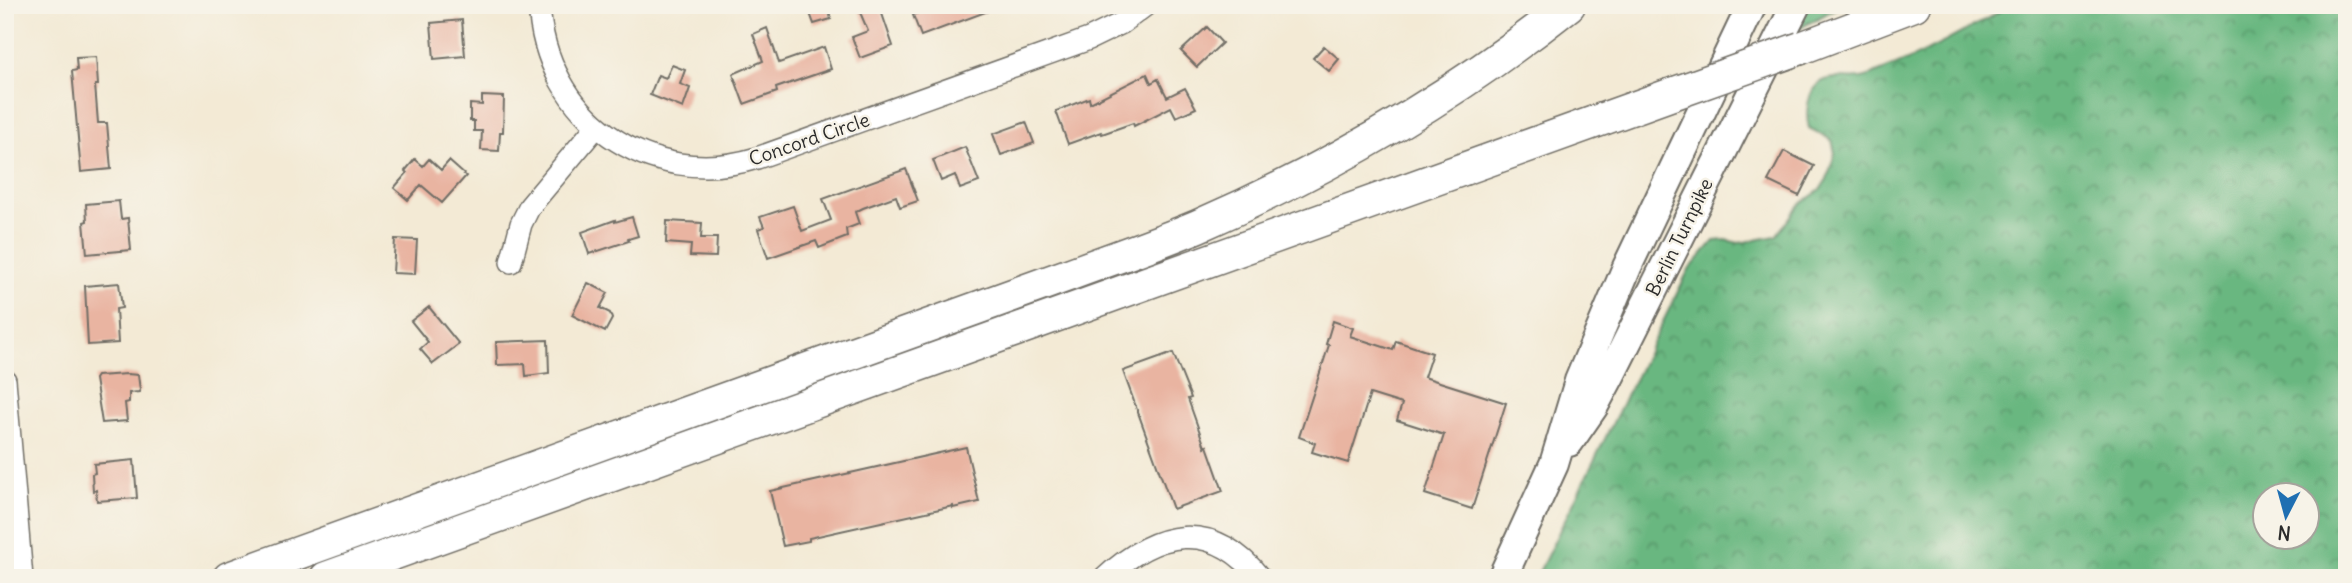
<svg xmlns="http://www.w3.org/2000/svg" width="2352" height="583" viewBox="0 0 2352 583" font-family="Delius,sans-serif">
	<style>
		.forest { fill: url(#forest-crowns); stroke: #4a7156; stroke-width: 2; fill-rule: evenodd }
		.building { fill: #e9b4a1 }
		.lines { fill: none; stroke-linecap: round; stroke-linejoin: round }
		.minor-casing { stroke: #716e66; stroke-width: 24 }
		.major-casing { stroke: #716e66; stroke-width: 32 }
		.highway-casing { stroke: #716e66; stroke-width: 35 }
		.minor { stroke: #fff; stroke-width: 21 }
		.major { stroke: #fff; stroke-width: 28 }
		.highway { stroke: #fff; stroke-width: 32 }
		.highway-bridge-casing { stroke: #716e66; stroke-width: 35; stroke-linecap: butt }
		.highway-bridge { stroke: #fff; stroke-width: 32 }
		.labels { text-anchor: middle; stroke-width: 5; stroke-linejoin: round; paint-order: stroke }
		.street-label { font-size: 19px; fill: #2b2b2b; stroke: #f7f3e8 }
	</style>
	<defs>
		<pattern id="forest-crowns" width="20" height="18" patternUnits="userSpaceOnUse" patternTransform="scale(1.75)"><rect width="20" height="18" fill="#69b780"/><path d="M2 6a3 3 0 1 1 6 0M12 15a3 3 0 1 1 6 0" fill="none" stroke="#579569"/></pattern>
	</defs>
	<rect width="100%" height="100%" fill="#f7f3e8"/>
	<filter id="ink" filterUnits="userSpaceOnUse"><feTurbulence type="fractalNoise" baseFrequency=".0143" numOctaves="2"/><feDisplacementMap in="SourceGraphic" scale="14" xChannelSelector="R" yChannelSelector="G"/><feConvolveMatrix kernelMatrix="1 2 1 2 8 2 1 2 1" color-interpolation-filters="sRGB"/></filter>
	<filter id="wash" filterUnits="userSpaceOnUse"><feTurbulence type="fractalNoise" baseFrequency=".00686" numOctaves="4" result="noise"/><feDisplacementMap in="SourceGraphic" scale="28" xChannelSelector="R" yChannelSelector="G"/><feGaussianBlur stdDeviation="1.57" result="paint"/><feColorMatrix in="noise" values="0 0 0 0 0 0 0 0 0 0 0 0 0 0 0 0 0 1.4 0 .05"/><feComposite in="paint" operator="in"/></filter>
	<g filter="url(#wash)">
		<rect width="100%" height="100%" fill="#f3ead5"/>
		<path class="forest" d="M 1809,5 L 1842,5 L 1791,33 Z
			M 2011,5 L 2347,5 L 2347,578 L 1536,578 L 1688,271 L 1714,241 L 1726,240 L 1739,243 L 1776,236 L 1799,205 L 1820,190 L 1827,179 L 1835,153 L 1832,140 L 1809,128 C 1805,114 1807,88 1823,81 C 1835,75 1848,80 1861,78 C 1867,77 1875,74 1881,71 C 1926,54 1969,29 2011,5 ZM 2264,496 L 2306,496 L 2306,538 L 2264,538 Z"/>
		<g id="blocks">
			<path class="building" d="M 807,5 L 827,5 L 831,19 L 814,24 Z
				M 871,5 L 879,5 L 893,46 L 860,58 L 852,37 L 868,31 L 859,10 Z
				M 923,5 L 998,5 L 999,7 L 921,36 L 913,15 L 925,10 Z
				M 462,20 L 465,56 L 434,59 L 431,23 Z
				M 1207,27 L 1222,43 L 1197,67 L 1181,51 Z
				M 767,28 L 779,63 L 824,47 L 831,69 L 776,88 L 777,92 L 744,104 L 733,74 L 763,61 L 753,34 Z
				M 1324,46 L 1339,59 L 1329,71 L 1313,58 Z
				M 96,57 L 98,85 L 95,85 L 98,123 L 107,123 L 111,169 L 81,172 L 72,71 L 77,70 L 76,58 Z
				M 672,65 L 685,70 L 680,84 L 690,88 L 683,108 L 650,95 L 658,75 L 666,78 Z
				M 1147,74 L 1151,83 L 1158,79 L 1167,97 L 1185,88 L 1196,108 L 1176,117 L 1171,107 L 1134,126 L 1133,123 L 1102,134 L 1101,132 L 1068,144 L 1056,111 L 1089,98 L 1090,103 Z
				M 482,96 L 504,97 L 503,132 L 500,132 L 499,151 L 481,150 L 482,131 L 474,131 L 474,121 L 470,121 L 470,104 L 482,105 Z
				M 1026,122 L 1034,143 L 1001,155 L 993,134 Z
				M 965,147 L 979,182 L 960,189 L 955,175 L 941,181 L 933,160 Z
				M 1784,151 L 1814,166 L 1799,196 L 1768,181 Z
				M 415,159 L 423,166 L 429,159 L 441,170 L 449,161 L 466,176 L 442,203 L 421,185 L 408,200 L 394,188 L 407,173 L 405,171 Z
				M 906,169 L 918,201 L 900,207 L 896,196 L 863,208 L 855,212 L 859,224 L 846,229 L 847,237 L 819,248 L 816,241 L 768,258 L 758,229 L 764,227 L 760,217 L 793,206 L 802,231 L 831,220 L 823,199 Z
				M 119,201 L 121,219 L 128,218 L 131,250 L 87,254 L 84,222 L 87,221 L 86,204 Z
				M 632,217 L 638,236 L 628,239 L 629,241 L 589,254 L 582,232 L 615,220 L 615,222 Z
				M 667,221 L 702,223 L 701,238 L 717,238 L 716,257 L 690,256 L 691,245 L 666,243 Z
				M 395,239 L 417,240 L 415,274 L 393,273 Z
				M 119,283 L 122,308 L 116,309 L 118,343 L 88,345 L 85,286 Z
				M 588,283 L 608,293 L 600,308 L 610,313 L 612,319 L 605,332 L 572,315 Z
				M 429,307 L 459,344 L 433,364 L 420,349 L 428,342 L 411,321 Z
				M 1333,321 L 1353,328 L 1350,336 L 1393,350 L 1396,341 L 1432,353 L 1424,377 L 1506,403 L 1472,509 L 1425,494 L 1444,435 L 1397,420 L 1402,404 L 1370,394 L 1348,463 L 1312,452 L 1315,443 L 1299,437 L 1329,345 L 1326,344 Z
				M 548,340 L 549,373 L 526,376 L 525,364 L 497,365 L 496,342 Z
				M 1173,353 L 1191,398 L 1188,399 L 1205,447 L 1207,446 L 1223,491 L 1173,509 L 1123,371 Z
				M 127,374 L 138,375 L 140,390 L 139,392 L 129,393 L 129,402 L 125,403 L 127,421 L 102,423 L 95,379 L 97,376 Z
				M 966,447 L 979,502 L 953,508 L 953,506 L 809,538 L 809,541 L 783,546 L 770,491 Z
				M 134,460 L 137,498 L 97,501 L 96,490 L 93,491 L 92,474 L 95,473 L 94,464 Z"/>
		</g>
	</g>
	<g filter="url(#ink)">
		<use href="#blocks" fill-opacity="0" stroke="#716e66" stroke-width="2"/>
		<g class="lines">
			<defs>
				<path id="minor" d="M 539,5 C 545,117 649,191 757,158 L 1089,39 L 1122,23 L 1146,5
					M 511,262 L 521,224 L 530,206 L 596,127
					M 5,380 L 22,578
					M 1105,578 C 1156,530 1212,518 1260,578"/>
				<path id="major" d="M 1569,442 L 1594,406 L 1609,378 L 1796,5
					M 1502,578 L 1554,464 L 1579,381 L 1627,267 L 1752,5"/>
				<path id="highway" d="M 1801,48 L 1914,5
					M 229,578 L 1068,275 C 1111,259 1155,244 1198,226 C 1329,169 1457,94 1569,5
					M 326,578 L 1675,93"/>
			</defs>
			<use href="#minor" class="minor-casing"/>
			<use href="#major" class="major-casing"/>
			<use href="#highway" class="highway-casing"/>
			<use href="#minor" class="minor"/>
			<use href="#major" class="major"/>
			<use href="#highway" class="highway"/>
			<defs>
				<path id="highway-bridge" d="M 1675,93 L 1801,48"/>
			</defs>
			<use href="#highway-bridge" class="highway-bridge-casing"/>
			<use href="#highway-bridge" class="highway-bridge"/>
		</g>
	</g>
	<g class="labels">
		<g class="street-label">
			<text transform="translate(809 139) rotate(-19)" y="7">Concord Circle</text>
			<text transform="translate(1679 237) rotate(-64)" y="7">Berlin Turnpike</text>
		</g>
	</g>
	<rect width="2352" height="583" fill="none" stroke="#f7f3e8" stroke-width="28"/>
	<g transform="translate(2286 516) rotate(186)"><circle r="33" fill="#f7f3e8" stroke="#a5a39c" stroke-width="2"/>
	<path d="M0-5L12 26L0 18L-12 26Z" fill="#1f6fb2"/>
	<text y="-10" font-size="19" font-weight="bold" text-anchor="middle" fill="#2b2b2b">N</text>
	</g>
</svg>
